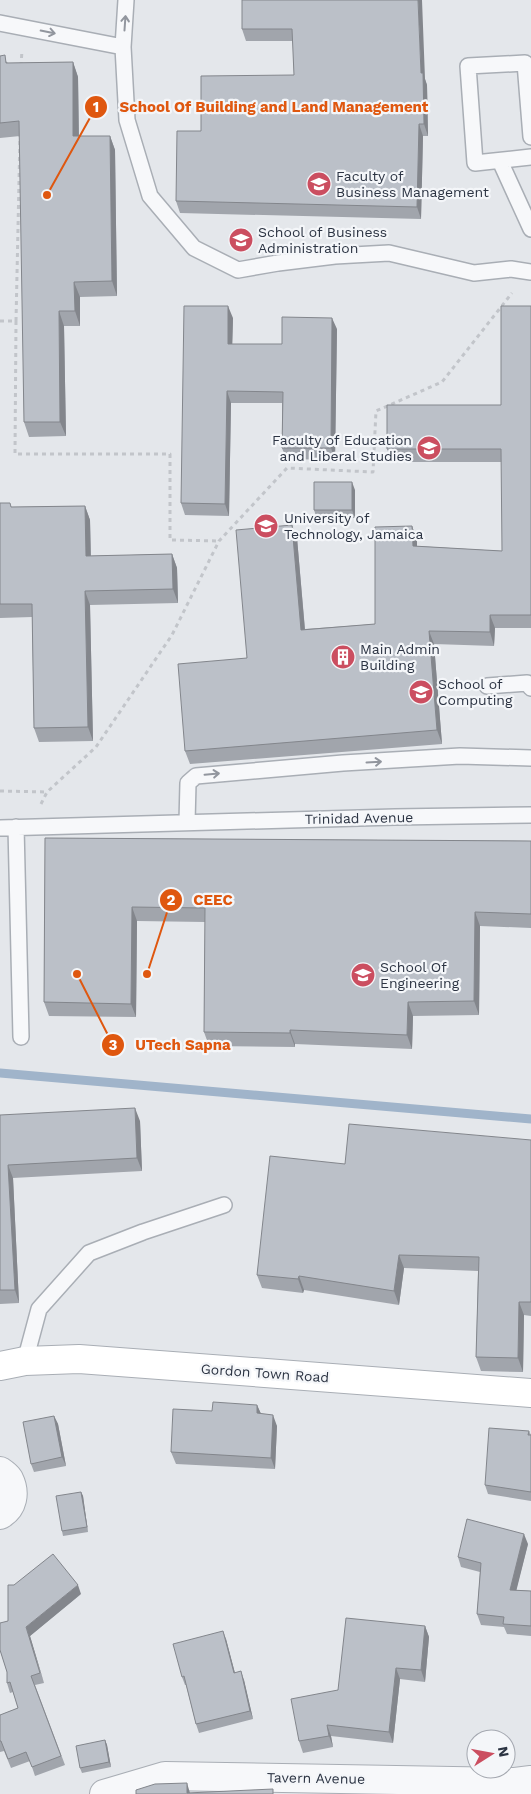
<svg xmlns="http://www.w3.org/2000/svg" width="531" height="1794" viewBox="0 0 531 1794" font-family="'Work Sans',sans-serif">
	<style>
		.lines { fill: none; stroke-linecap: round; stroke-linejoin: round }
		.stream { stroke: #a0b4ca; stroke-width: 9 }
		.service-casing { stroke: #a9aeb5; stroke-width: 18 }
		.minor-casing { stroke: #a9aeb5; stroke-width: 30 }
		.secondary-casing { stroke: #a9aeb5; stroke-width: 30 }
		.path { stroke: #c2c5ca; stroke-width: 3; stroke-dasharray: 4 4; stroke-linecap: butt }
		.service { stroke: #f7f8fa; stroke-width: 15 }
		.minor { stroke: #f7f8fa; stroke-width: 28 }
		.secondary { stroke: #fff; stroke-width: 28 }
		.wall { fill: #a1a5ac }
		.shaded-wall { fill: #83868c }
		.building { fill: #bbc0c8; stroke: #83868c }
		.oneway { stroke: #92969e }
		.labels { text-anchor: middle; stroke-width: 4.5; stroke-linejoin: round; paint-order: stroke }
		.poi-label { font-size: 14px; fill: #2c3443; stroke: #f4f6f9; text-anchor: start }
		.street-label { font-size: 14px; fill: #2c3443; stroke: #f4f6f9 }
		.leader { fill: none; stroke: #df570f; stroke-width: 2 }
		.callout-dot { fill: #df570f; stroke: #f4f6f9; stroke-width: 2 }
		.mark-label { font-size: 15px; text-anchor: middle; font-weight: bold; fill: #fff }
		.callout-label { font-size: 15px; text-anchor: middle; font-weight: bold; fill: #df570f; stroke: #f4f6f9; stroke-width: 4.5; stroke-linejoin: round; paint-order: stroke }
	</style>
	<rect width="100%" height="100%" fill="#e4e7eb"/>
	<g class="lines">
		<path class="stream" d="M 0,1073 L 531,1119"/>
		<defs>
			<path id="service" d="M 126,0 L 123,47 L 127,120 L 150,196 L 194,248 L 238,270 L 278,263 L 335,256 L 389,253 L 474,273 L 511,269 L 531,272
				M 0,23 L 123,47
				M 531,137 L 525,63 L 468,66 L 475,163 L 531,157
				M 500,161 L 531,229
				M 487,686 L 527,683 L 531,688
				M 187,822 L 188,783 L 196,776 L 343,763 L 460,756 L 531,758
				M 16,827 L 21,1037
				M 0,828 L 395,817 L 531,815
				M 25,1361 L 39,1309 L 89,1253 L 143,1232 L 224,1205"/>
			<path id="minor" d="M 0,1471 C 3,1473 7,1476 9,1479 C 16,1493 13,1508 0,1515
				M 104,1794 L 165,1776 L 515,1782 L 531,1780"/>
			<path id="secondary" d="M 0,1366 L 25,1361 L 79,1359 L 531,1393"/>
		</defs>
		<use href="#service" class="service-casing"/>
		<use href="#minor" class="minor-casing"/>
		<use href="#secondary" class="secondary-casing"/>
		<path class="path" d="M 21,66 L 22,50
			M 0,321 L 16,321 L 15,454 L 170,454 L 170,540 L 219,541
			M 16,321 L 20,135
			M 0,791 L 47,792
			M 41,804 L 47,792 L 96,747 L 172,635 L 219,541 L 287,468 L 373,472 L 376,411 L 442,382 L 512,293"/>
		<use href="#service" class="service"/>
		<use href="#minor" class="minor"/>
		<use href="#secondary" class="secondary"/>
	</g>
	<path class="wall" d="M 242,0 L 425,79 L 427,85 L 428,136 L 423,136 L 421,219 L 180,213 L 176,201 L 201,131 L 294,75 L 293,41 L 246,41 L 242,29 Z
		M 0,56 L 8,63 L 73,62 L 78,77 L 79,136 L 110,136 L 115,150 L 117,296 L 80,297 L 80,326 L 64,326 L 66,436 L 29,437 L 24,422 L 20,136 L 0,138 Z
		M 531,306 L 531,628 L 495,628 L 494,646 L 434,644 L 442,744 L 190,764 L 185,751 L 247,658 L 292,525 L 297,538 L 305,629 L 375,624 L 412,526 L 417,540 L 417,546 L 502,551 L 502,462 L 392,462 L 387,449 L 501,405 Z
		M 233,318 L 232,344 L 282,344 L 337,329 L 335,460 L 286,459 L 282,448 L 282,403 L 231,403 L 229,516 L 185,515 L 181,503 Z
		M 355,490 L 355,518 L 317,519 L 314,510 Z
		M 0,503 L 12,507 L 85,506 L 90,520 L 91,556 L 172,554 L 177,568 L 178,603 L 90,605 L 93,741 L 39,742 L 34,728 L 32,617 L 0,618 Z
		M 45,838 L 531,841 L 531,928 L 480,926 L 479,1015 L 413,1016 L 412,1049 L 295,1044 L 295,1047 L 209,1046 L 204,1032 L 205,922 L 137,921 L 136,1017 L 49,1016 L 44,1002 Z
		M 0,1115 L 140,1121 L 142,1171 L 13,1178 L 19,1303 L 0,1304 Z
		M 531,1140 L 531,1316 L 524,1315 L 523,1372 L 481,1371 L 476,1357 L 478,1271 L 404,1268 L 399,1305 L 304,1290 L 303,1293 L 262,1288 L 257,1275 L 345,1164 Z
		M 257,1405 L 261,1414 L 277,1426 L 275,1469 L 176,1464 L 171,1452 L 212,1411 Z
		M 54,1416 L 58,1424 L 66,1466 L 34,1472 L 31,1464 Z
		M 529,1431 L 531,1435 L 531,1501 L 488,1494 L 485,1485 Z
		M 81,1492 L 83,1496 L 88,1532 L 63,1536 L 62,1531 Z
		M 528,1544 L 516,1590 L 531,1591 L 531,1636 L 507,1634 L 504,1627 L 481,1625 L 477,1614 L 480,1572 L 461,1567 L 458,1557 Z
		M 81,1594 L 30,1636 L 44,1683 L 35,1685 L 65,1765 L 35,1776 L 30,1761 L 11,1768 L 4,1751 L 0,1752 L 0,1715 L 18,1708 L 13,1692 L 10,1693 L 7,1683 L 7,1672 L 0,1650 Z
		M 425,1626 L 429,1637 L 425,1682 L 400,1679 L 393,1743 L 331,1736 L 333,1747 L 303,1753 L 299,1741 L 338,1690 Z
		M 226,1639 L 235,1673 L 244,1680 L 253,1719 L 199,1733 L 196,1724 L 186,1685 L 185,1685 L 182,1677 Z
		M 105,1740 L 107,1745 L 111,1767 L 82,1773 L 80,1768 Z"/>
	<path class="shaded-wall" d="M 418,0 L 422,0 L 425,79 L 427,85 L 428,136 L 424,124 L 421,73 Z
		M 73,62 L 78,77 L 79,151 L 73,136 Z
		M 419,124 L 423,136 L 421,219 L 417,207 Z
		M 110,136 L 115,150 L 117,296 L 112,281 Z
		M 74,282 L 80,297 L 80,326 L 75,311 Z
		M 228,306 L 233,318 L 232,356 L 228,344 Z
		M 59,311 L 64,326 L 66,436 L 60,422 Z
		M 332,318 L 337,329 L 335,460 L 331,448 Z
		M 227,391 L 231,403 L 229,516 L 225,504 Z
		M 352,482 L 355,490 L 355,518 L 352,510 Z
		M 85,506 L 90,520 L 91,570 L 86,556 Z
		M 292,525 L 297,538 L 306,643 L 301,630 Z
		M 412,526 L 417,540 L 417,559 L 413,546 Z
		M 172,554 L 177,568 L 178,603 L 173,589 Z
		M 85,591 L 90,605 L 93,741 L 88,727 Z
		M 490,615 L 495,628 L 494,646 L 490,632 Z
		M 429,631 L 434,644 L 442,744 L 437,730 Z
		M 132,907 L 137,921 L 136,1017 L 131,1004 Z
		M 475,912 L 480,926 L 479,1015 L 474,1001 Z
		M 408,1002 L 413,1016 L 412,1049 L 407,1035 Z
		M 290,1030 L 295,1044 L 295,1047 L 290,1033 Z
		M 135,1108 L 140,1121 L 142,1171 L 137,1158 Z
		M 8,1165 L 13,1178 L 19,1303 L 15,1290 Z
		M 399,1255 L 404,1268 L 399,1305 L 394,1291 Z
		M 299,1276 L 304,1290 L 303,1293 L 298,1279 Z
		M 519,1302 L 524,1315 L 523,1372 L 518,1358 Z
		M 257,1405 L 262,1416 L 257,1413 Z
		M 273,1415 L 277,1426 L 275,1469 L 271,1458 Z
		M 54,1416 L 58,1424 L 66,1466 L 62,1457 Z
		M 81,1492 L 83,1496 L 88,1532 L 87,1527 Z
		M 524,1534 L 528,1544 L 514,1600 L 510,1590 Z
		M 78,1585 L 81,1594 L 30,1636 L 44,1683 L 26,1627 Z
		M 425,1626 L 429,1637 L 425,1682 L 421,1670 Z
		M 223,1631 L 226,1639 L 237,1681 L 234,1673 Z
		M 396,1668 L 400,1679 L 393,1743 L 389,1732 Z
		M 241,1671 L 244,1680 L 253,1719 L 250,1711 Z
		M 327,1725 L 331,1736 L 333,1747 L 329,1736 Z
		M 105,1740 L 107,1745 L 111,1767 L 109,1762 Z
		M 187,1783 L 190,1793 L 187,1793 Z"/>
	<path class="building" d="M 242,0 L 418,0 L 421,73 L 423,73 L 424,124 L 419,124 L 417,207 L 176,201 L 177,131 L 201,131 L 201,76 L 294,75 L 292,29 L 242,29 Z
		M 5,55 L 6,63 L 73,62 L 73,136 L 110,136 L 112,281 L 74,282 L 75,311 L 59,311 L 60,422 L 24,422 L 19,121 L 0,123 L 0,56 Z
		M 184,306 L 228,306 L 228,344 L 282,344 L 282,317 L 332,318 L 331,448 L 282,448 L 283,392 L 227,391 L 225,504 L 181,503 Z
		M 501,306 L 531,306 L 531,615 L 490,615 L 490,632 L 429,631 L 437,730 L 185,751 L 178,664 L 247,658 L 236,530 L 292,525 L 301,630 L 375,624 L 375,527 L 412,526 L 413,546 L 502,551 L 501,449 L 387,449 L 387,405 L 501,405 Z
		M 314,482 L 352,482 L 352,510 L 314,510 Z
		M 0,503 L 10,503 L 11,507 L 85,506 L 86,556 L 172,554 L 173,589 L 85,591 L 88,727 L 34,728 L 32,604 L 0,604 Z
		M 45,838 L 531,841 L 531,914 L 475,912 L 474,1001 L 408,1002 L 407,1035 L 290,1030 L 290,1033 L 204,1032 L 205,908 L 132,907 L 131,1004 L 44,1002 Z
		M 135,1108 L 137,1158 L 8,1165 L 15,1290 L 0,1290 L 0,1115 Z
		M 349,1124 L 531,1140 L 531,1302 L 519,1302 L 518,1358 L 476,1357 L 479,1257 L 399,1255 L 394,1291 L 299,1276 L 298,1279 L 257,1275 L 270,1156 L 345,1164 Z
		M 213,1402 L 257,1405 L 257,1413 L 273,1415 L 271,1458 L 171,1452 L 173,1409 L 212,1411 Z
		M 54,1416 L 62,1457 L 31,1464 L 23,1422 Z
		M 489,1428 L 529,1431 L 528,1435 L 531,1435 L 531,1492 L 485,1485 Z
		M 81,1492 L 87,1527 L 62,1531 L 56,1496 Z
		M 467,1519 L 524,1534 L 510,1590 L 531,1591 L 531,1626 L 503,1624 L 504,1617 L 477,1614 L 481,1563 L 458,1557 Z
		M 53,1554 L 78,1585 L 26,1627 L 40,1673 L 31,1676 L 61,1756 L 32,1767 L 26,1752 L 8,1759 L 1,1741 L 0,1741 L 0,1715 L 18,1708 L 10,1682 L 7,1683 L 7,1672 L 0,1650 L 0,1623 L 8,1621 L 8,1585 L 14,1585 Z
		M 346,1618 L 425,1626 L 421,1670 L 396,1668 L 389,1732 L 327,1725 L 329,1736 L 299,1741 L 291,1699 L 338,1690 Z
		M 223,1631 L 234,1673 L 241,1671 L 250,1711 L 196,1724 L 184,1676 L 182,1677 L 173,1644 Z
		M 105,1740 L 109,1762 L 80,1768 L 76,1746 Z
		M 187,1783 L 187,1793 L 273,1789 L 273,1794 L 136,1794 L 136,1790 L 155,1784 Z"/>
	<defs><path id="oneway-shaft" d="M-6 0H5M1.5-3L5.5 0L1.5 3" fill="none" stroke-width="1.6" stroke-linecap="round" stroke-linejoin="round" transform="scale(1.25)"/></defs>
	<g class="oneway">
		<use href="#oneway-shaft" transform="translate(125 23) rotate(-86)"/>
		<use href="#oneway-shaft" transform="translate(48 32) rotate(11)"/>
		<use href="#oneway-shaft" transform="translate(374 762) rotate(-3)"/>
		<use href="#oneway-shaft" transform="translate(212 774) rotate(-5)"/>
	</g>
	<defs>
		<symbol id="school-disc" viewBox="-11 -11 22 22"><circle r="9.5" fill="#cb4e60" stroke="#f4f6f9"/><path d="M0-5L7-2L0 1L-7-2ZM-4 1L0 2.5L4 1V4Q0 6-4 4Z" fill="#fff"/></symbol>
		<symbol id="university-disc" viewBox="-11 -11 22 22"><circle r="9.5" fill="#cb4e60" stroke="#f4f6f9"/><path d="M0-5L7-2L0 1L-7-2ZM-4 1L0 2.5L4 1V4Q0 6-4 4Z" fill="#fff"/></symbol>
		<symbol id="building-disc" viewBox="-11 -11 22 22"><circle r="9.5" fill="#cb4e60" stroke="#f4f6f9"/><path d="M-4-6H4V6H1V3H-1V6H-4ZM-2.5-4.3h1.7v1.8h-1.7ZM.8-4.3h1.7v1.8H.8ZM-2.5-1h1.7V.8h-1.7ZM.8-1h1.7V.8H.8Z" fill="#fff"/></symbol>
	</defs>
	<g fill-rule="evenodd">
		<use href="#school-disc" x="305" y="170" width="28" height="28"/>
		<use href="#school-disc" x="227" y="226" width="28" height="28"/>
		<use href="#school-disc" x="415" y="434" width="28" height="28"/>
		<use href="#university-disc" x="252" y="512" width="28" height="28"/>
		<use href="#building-disc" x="329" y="643" width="28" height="28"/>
		<use href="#school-disc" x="407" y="678" width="28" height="28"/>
		<use href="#school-disc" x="349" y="961" width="28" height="28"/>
	</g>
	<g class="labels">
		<g class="poi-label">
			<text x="336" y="181">Faculty of<tspan x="336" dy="16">Business Management</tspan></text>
			<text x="258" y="237">School of Business<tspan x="258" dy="16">Administration</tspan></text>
			<text x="412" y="445" text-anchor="end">Faculty of Education<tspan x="412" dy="16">and Liberal Studies</tspan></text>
			<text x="284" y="523">University of<tspan x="284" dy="16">Technology, Jamaica</tspan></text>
			<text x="360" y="654">Main Admin<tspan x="360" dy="16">Building</tspan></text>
			<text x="438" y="689">School of<tspan x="438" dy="16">Computing</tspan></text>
			<text x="380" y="972">School Of<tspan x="380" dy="16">Engineering</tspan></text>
		</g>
		<g class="street-label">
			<text transform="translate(359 818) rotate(-1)" y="5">Trinidad Avenue</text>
			<text transform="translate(265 1373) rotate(4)" y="5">Gordon Town Road</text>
			<text transform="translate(316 1778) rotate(1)" y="5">Tavern Avenue</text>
		</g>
	</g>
	<path class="leader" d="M47 195L96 107M147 974L171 900M77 974L113 1045"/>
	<g class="callout-dot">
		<circle cx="47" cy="195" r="5"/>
		<circle cx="147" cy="974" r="5"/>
		<circle cx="77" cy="974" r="5"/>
		<circle cx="96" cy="107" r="12"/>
		<circle cx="171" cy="900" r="12"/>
		<circle cx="113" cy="1045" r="12"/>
	</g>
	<g class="mark-label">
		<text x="96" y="112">1</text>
		<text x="171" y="905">2</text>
		<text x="113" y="1050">3</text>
	</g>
	<g class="callout-label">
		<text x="274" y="112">School Of Building and Land Management</text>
		<text x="213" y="905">CEEC</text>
		<text x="183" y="1050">UTech Sapna</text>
	</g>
	<g transform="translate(491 1754) rotate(79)"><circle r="24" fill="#f4f6f9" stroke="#a4a8b0"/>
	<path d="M0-4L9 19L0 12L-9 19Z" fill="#cb4e60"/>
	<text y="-8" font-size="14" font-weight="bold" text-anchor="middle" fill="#2c3443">N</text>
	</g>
</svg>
